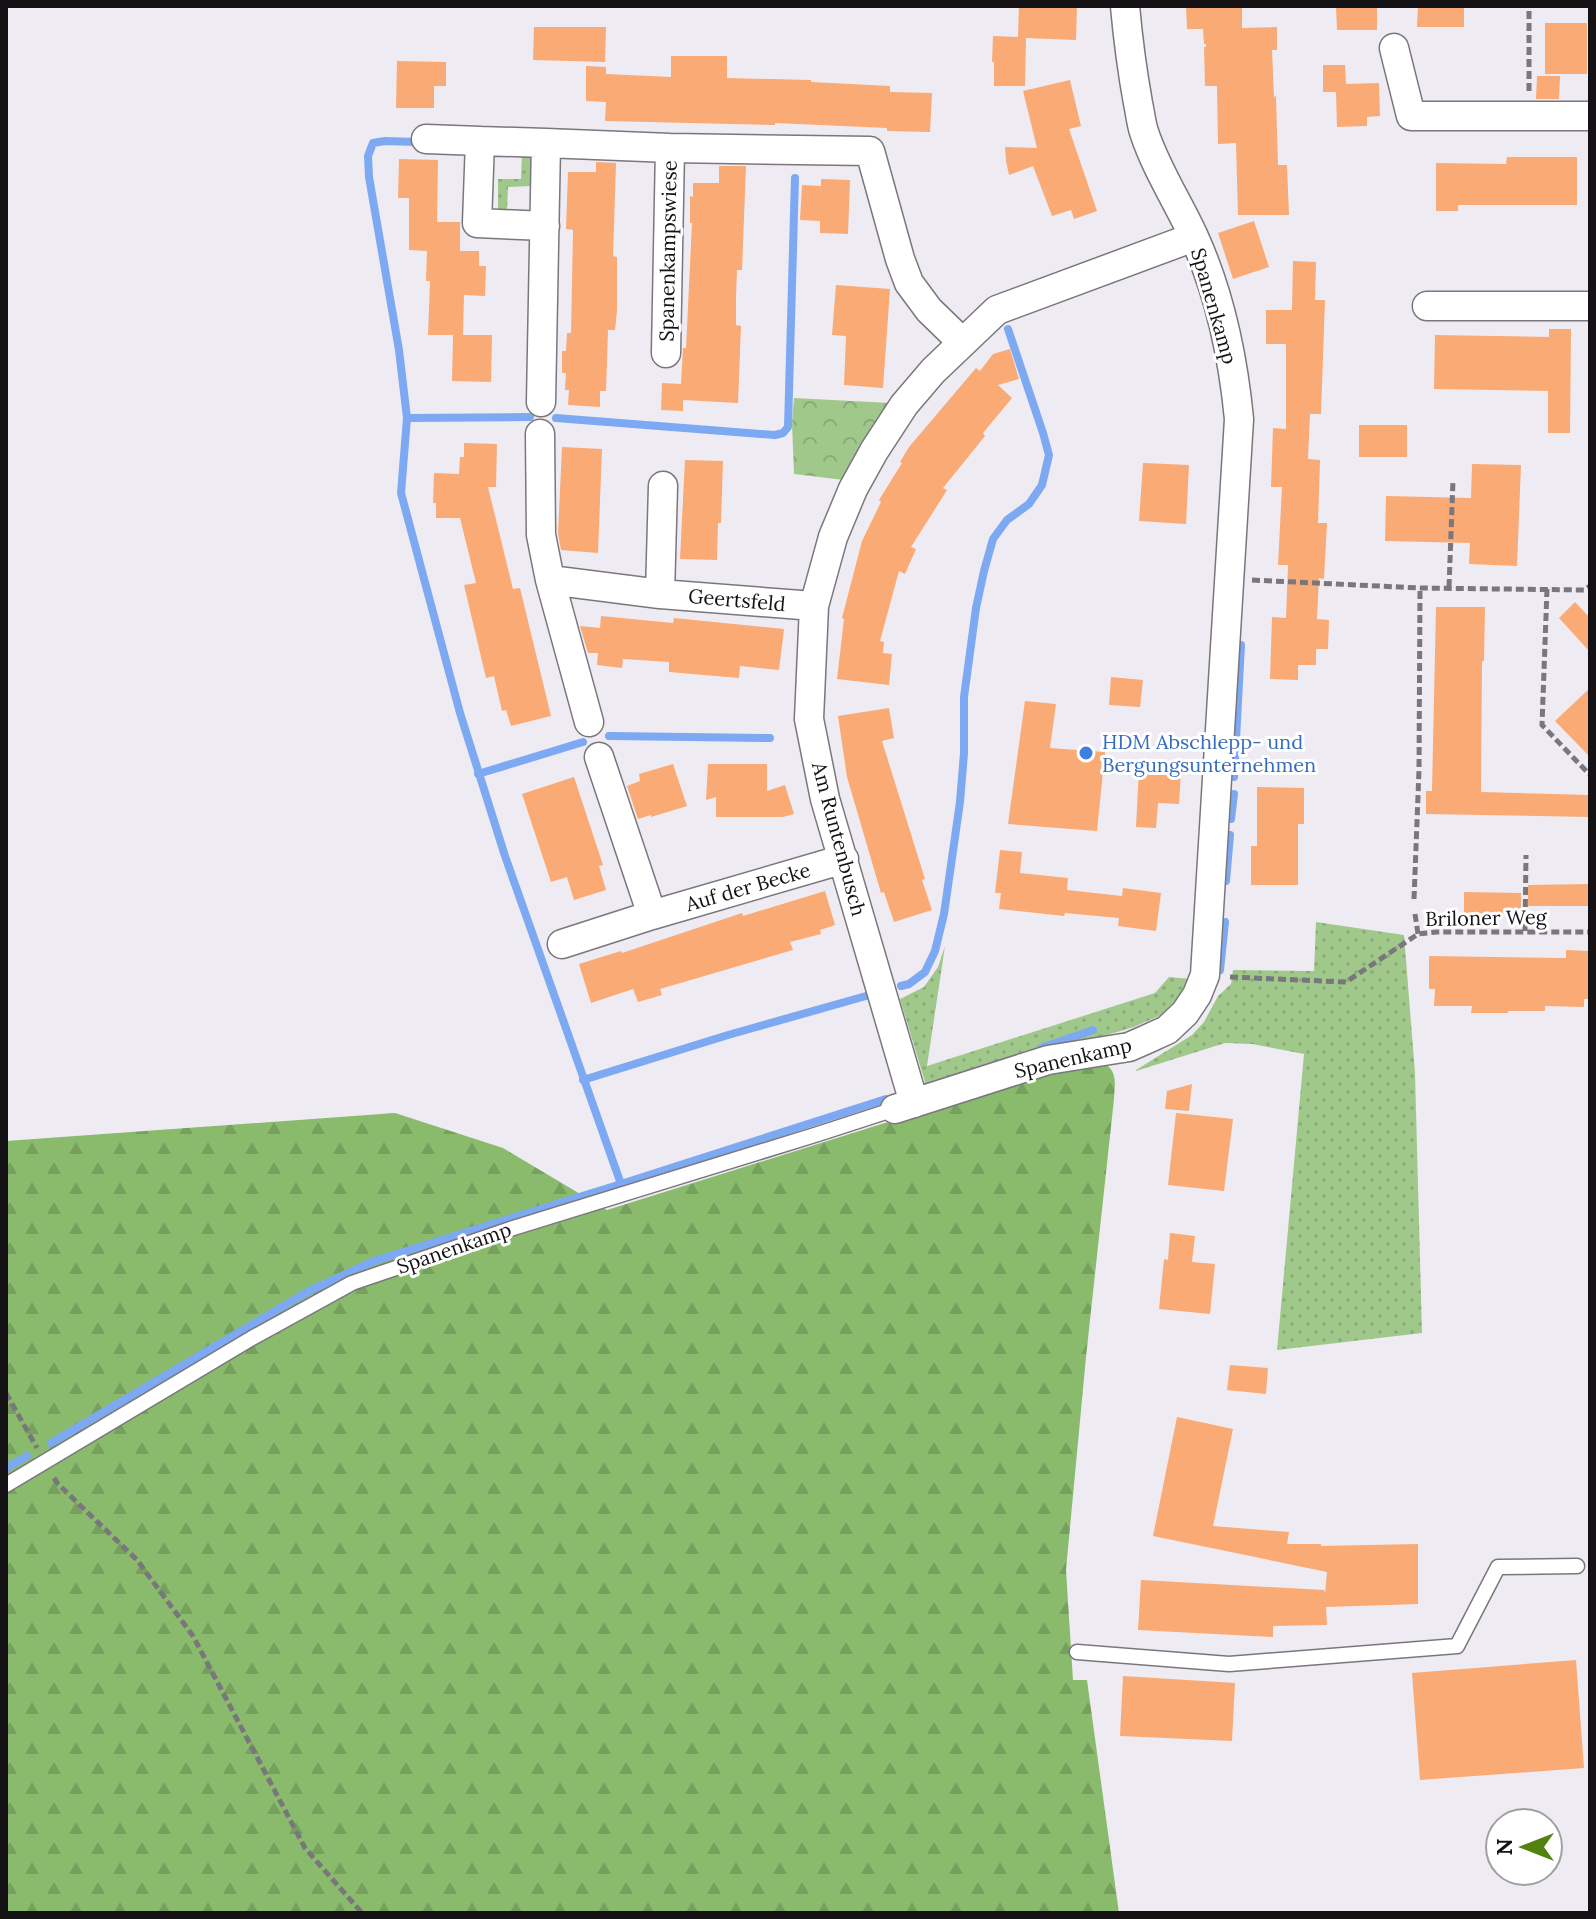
<svg xmlns="http://www.w3.org/2000/svg" width="1596" height="1919" viewBox="0 0 1596 1919" font-family="Lora,serif">
	<style>
		.grass { fill: url(#grass-dots) }
		.forest { fill: url(#forest-firs) }
		.park { fill: url(#park-crowns) }
		.lines { fill: none; stroke-linecap: round; stroke-linejoin: round }
		.stream { stroke: #7ca9f2; stroke-width: 8 }
		.building { fill: #faaa74 }
		.service-casing { stroke: #7a767e; stroke-width: 17 }
		.minor-casing { stroke: #7a767e; stroke-width: 31 }
		.path { stroke: #7a777c; stroke-width: 5; stroke-dasharray: 8 4; stroke-linecap: butt }
		.service { stroke: #fff; stroke-width: 14 }
		.minor { stroke: #fff; stroke-width: 28 }
		.shop-dot { fill: #3f7fe0; stroke: #fff; stroke-width: 3 }
		.labels { text-anchor: middle; stroke-width: 6; stroke-linejoin: round; paint-order: stroke }
		.street-label { font-size: 20px; fill: #141215; stroke: #fff }
		.shop-label { font-size: 20px; fill: #366cbe; stroke: #fff; text-anchor: start }
	</style>
	<defs>
		<pattern id="grass-dots" width="8" height="8" patternUnits="userSpaceOnUse" patternTransform="scale(2)"><rect width="8" height="8" fill="#a1c88b"/><path d="M2 2h.1M6 6h.1" fill="none" stroke="#8aab77" stroke-width="1.8" stroke-linecap="round"/></pattern>
		<pattern id="forest-firs" width="22" height="20" patternUnits="userSpaceOnUse" patternTransform="scale(2)"><rect width="22" height="20" fill="#8abb6d"/><path d="M5 1l3.5 6h-7zM16 11l3.5 6h-7z" fill="#76a05e"/></pattern>
		<pattern id="park-crowns" width="20" height="18" patternUnits="userSpaceOnUse" patternTransform="scale(2)"><rect width="20" height="18" fill="#a1c88b"/><path d="M2 6a3 3 0 1 1 6 0M12 15a3 3 0 1 1 6 0" fill="none" stroke="#8aab77"/></pattern>
	</defs>
	<rect width="100%" height="100%" fill="#efebf3"/>
	<path class="grass" d="M 522,152 L 531,152 L 531,186 L 508,187 L 507,214 L 498,214 L 498,179 L 521,179 Z
		M 1316,922 L 1404,935 L 1415,1073 L 1422,1333 L 1277,1350 L 1304,1054 L 1252,1044 L 1225,1043 L 1136,1071 L 1136,1070 L 1192,1035 L 1204,1022 L 1218,996 L 1231,984 L 1233,970 L 1314,971 Z
		M 945,946 L 927,1066 L 1155,993 L 1169,977 L 1191,979 L 1181,995 L 1161,1015 L 1134,1027 L 1029,1058 L 928,1092 L 900,999 L 924,987 L 938,967 Z"/>
	<path class="forest" d="M 1100,1060 C 1118,1071 1115,1080 1114,1099 L 1086,1357 L 1066,1570 L 1073,1680 L 1087,1680 L 1119,1913 L 6,1913 L 6,1141 L 395,1113 L 503,1148 L 607,1210 L 907,1116 L 931,1105 Z"/>
	<path class="park" d="M 794,398 L 890,403 L 844,480 L 794,474 L 792,424 Z"/>
	<g class="lines">
		<path class="stream" d="M 407,418 L 399,350 L 369,177 L 368,156 L 373,143 L 385,141 L 417,142
			M 556,418 L 775,435 L 783,433 L 788,427 L 795,178
			M 609,736 L 770,738
			M 478,774 L 583,742
			M 1234,777 L 1241,645
			M 1231,819 L 1234,794
			M 1226,881 L 1230,835
			M 1220,970 L 1225,922
			M 901,986 L 909,984 L 925,972 L 935,951 L 944,914 L 960,802 L 964,753 L 964,697 L 976,608 L 984,571 L 993,539 L 1007,520 L 1029,504 L 1042,485 L 1049,455 L 1043,433 L 1008,329
			M 1041,1048 L 1093,1030
			M 583,1080 L 728,1035 L 866,996
			M 621,1184 L 886,1099
			M 51,1443 L 309,1291 L 374,1261 L 621,1184 L 505,856 L 460,713 L 401,493 L 407,418 L 530,417
			M 6,1468 L 27,1456"/>
	</g>
	<path class="building" d="M 1019,6 L 1077,6 L 1076,40 L 1026,38 L 1025,86 L 994,86 L 994,62 L 992,62 L 993,36 L 1018,37 Z
		M 1186,6 L 1242,6 L 1242,28 L 1277,27 L 1277,50 L 1272,50 L 1274,97 L 1276,96 L 1278,165 L 1287,165 L 1289,215 L 1238,215 L 1236,143 L 1218,144 L 1217,86 L 1205,86 L 1204,47 L 1206,47 L 1206,44 L 1204,44 L 1203,29 L 1187,29 Z
		M 1336,6 L 1377,6 L 1377,30 L 1337,30 Z
		M 1418,6 L 1464,6 L 1464,27 L 1417,27 Z
		M 1545,23 L 1587,23 L 1587,74 L 1545,74 Z
		M 534,27 L 606,27 L 605,62 L 533,60 Z
		M 671,56 L 727,56 L 727,78 L 811,80 L 811,82 L 890,86 L 890,92 L 932,93 L 930,132 L 887,131 L 887,128 L 775,123 L 775,125 L 605,121 L 606,102 L 586,101 L 586,66 L 606,67 L 606,74 L 671,77 Z
		M 397,61 L 446,62 L 446,86 L 434,86 L 434,108 L 396,108 Z
		M 1323,65 L 1345,65 L 1346,84 L 1379,83 L 1380,116 L 1367,117 L 1367,126 L 1337,127 L 1336,92 L 1323,92 Z
		M 1537,76 L 1560,76 L 1559,99 L 1536,99 Z
		M 1070,80 L 1081,126 L 1069,129 L 1097,211 L 1074,219 L 1071,210 L 1052,216 L 1033,166 L 1009,175 L 1006,161 L 1005,147 L 1037,148 L 1023,91 Z
		M 1507,157 L 1577,157 L 1577,205 L 1458,205 L 1458,211 L 1436,211 L 1436,163 L 1506,164 Z
		M 399,159 L 438,160 L 437,222 L 460,222 L 460,251 L 479,251 L 479,266 L 486,266 L 485,296 L 464,295 L 463,335 L 492,335 L 491,382 L 452,381 L 453,335 L 428,335 L 430,281 L 426,281 L 427,251 L 409,250 L 409,198 L 398,198 Z
		M 596,162 L 616,163 L 613,256 L 617,257 L 617,311 L 615,330 L 608,330 L 606,391 L 600,391 L 600,407 L 568,405 L 569,390 L 565,390 L 566,373 L 562,373 L 562,351 L 566,351 L 567,333 L 571,333 L 572,282 L 573,230 L 566,229 L 568,172 L 596,172 Z
		M 719,166 L 746,166 L 742,270 L 737,270 L 736,298 L 736,325 L 741,326 L 738,403 L 683,400 L 683,411 L 661,410 L 662,383 L 681,384 L 683,348 L 686,348 L 692,223 L 690,223 L 690,196 L 693,197 L 693,183 L 719,183 Z
		M 821,179 L 850,180 L 848,234 L 820,233 L 820,221 L 800,220 L 802,185 L 821,186 Z
		M 1254,221 L 1269,267 L 1233,279 L 1218,233 Z
		M 1293,261 L 1316,262 L 1315,300 L 1325,300 L 1321,414 L 1310,414 L 1308,459 L 1320,460 L 1318,523 L 1327,523 L 1324,579 L 1319,578 L 1317,619 L 1329,620 L 1328,649 L 1316,649 L 1316,665 L 1298,665 L 1298,680 L 1270,679 L 1272,617 L 1286,618 L 1288,565 L 1278,565 L 1282,487 L 1271,487 L 1273,428 L 1286,429 L 1286,344 L 1266,344 L 1266,310 L 1292,310 Z
		M 836,285 L 890,289 L 883,388 L 844,385 L 846,336 L 832,335 Z
		M 1549,329 L 1571,329 L 1570,433 L 1548,433 L 1548,391 L 1434,389 L 1435,335 L 1549,337 Z
		M 1010,349 L 1019,379 L 998,385 L 1012,398 L 983,433 L 985,436 L 943,488 L 947,490 L 911,547 L 916,549 L 905,574 L 899,571 L 880,641 L 884,642 L 883,653 L 892,654 L 889,685 L 837,679 L 844,619 L 842,618 L 862,541 L 881,502 L 879,500 L 902,463 L 900,462 L 909,447 L 976,368 L 980,371 L 993,354 Z
		M 1359,425 L 1407,425 L 1407,457 L 1359,457 Z
		M 464,443 L 497,444 L 496,487 L 488,487 L 513,589 L 520,588 L 551,716 L 511,726 L 506,710 L 502,711 L 494,676 L 486,678 L 464,585 L 476,583 L 460,518 L 436,518 L 436,503 L 433,503 L 434,473 L 459,474 L 460,457 L 464,457 Z
		M 562,447 L 602,449 L 598,553 L 561,550 L 558,534 Z
		M 685,460 L 723,461 L 721,523 L 718,523 L 717,560 L 680,559 Z
		M 1143,463 L 1189,465 L 1186,524 L 1139,521 Z
		M 1472,464 L 1521,465 L 1517,566 L 1469,564 L 1470,543 L 1385,541 L 1386,496 L 1471,498 Z
		M 1575,602 L 1590,618 L 1590,652 L 1559,618 Z
		M 1436,607 L 1485,607 L 1484,661 L 1482,661 L 1481,792 L 1590,795 L 1590,817 L 1426,814 L 1426,791 L 1432,791 Z
		M 601,616 L 673,623 L 674,618 L 784,629 L 779,670 L 740,666 L 739,678 L 669,672 L 669,662 L 623,659 L 622,668 L 597,665 L 598,653 L 588,653 L 580,626 L 600,628 Z
		M 1111,677 L 1143,680 L 1140,707 L 1109,705 Z
		M 1590,688 L 1590,757 L 1555,721 Z
		M 1025,701 L 1056,704 L 1050,748 L 1105,752 L 1097,831 L 1008,824 Z
		M 889,708 L 894,738 L 882,741 L 925,879 L 922,880 L 932,910 L 894,922 L 884,892 L 881,893 L 847,777 L 838,716 Z
		M 1150,761 L 1177,762 L 1176,770 L 1181,771 L 1179,804 L 1158,803 L 1156,828 L 1136,827 L 1139,769 L 1150,769 Z
		M 673,764 L 687,806 L 651,817 L 651,815 L 638,819 L 627,786 L 640,781 L 639,774 Z
		M 708,764 L 767,764 L 767,791 L 785,785 L 794,814 L 783,817 L 716,817 L 716,797 L 706,800 Z
		M 574,777 L 603,865 L 599,866 L 606,890 L 574,900 L 567,877 L 551,882 L 522,794 Z
		M 1257,787 L 1304,788 L 1304,824 L 1298,824 L 1298,885 L 1251,885 L 1251,846 L 1257,846 Z
		M 1000,850 L 1022,852 L 1020,873 L 1068,878 L 1067,890 L 1122,896 L 1123,888 L 1161,893 L 1156,931 L 1118,926 L 1119,918 L 1065,913 L 1064,916 L 999,909 L 1001,893 L 995,893 Z
		M 1590,884 L 1590,906 L 1528,906 L 1528,885 Z
		M 825,891 L 835,925 L 820,930 L 821,934 L 790,942 L 793,950 L 660,989 L 662,995 L 638,1002 L 633,989 L 591,1003 L 579,964 L 621,951 L 622,953 L 742,913 L 743,916 Z
		M 1464,892 L 1521,893 L 1521,914 L 1464,913 Z
		M 1566,950 L 1590,951 L 1590,999 L 1584,999 L 1584,1007 L 1545,1006 L 1545,1011 L 1508,1011 L 1508,1013 L 1471,1013 L 1472,1006 L 1434,1006 L 1435,989 L 1429,989 L 1429,956 L 1566,958 Z
		M 1192,1084 L 1189,1111 L 1165,1109 L 1167,1091 Z
		M 1176,1113 L 1233,1119 L 1224,1191 L 1168,1185 Z
		M 1170,1233 L 1195,1236 L 1192,1262 L 1215,1264 L 1210,1314 L 1159,1309 L 1164,1259 L 1168,1260 Z
		M 1230,1365 L 1268,1368 L 1266,1394 L 1227,1390 Z
		M 1177,1417 L 1233,1429 L 1213,1526 L 1289,1532 L 1287,1544 L 1321,1544 L 1321,1546 L 1418,1544 L 1418,1604 L 1326,1607 L 1327,1625 L 1273,1626 L 1273,1637 L 1138,1630 L 1141,1580 L 1324,1590 L 1325,1593 L 1327,1572 L 1153,1536 Z
		M 1576,1660 L 1584,1768 L 1420,1780 L 1412,1673 Z
		M 1123,1676 L 1235,1683 L 1232,1741 L 1120,1736 Z"/>
	<g class="lines">
		<defs>
			<path id="service" d="M 6,1485 L 252,1338 L 352,1283 L 510,1229 L 818,1134 L 895,1109
				M 1077,1652 L 1229,1664 L 1457,1646 L 1498,1567 L 1577,1566"/>
			<path id="minor" d="M 1394,48 L 1411,116 L 1590,116
				M 426,139 L 480,141
				M 545,226 L 477,223 L 480,141 L 546,143
				M 1427,306 L 1590,306
				M 666,353 L 670,148
				M 541,402 L 546,143 L 670,148 L 870,151 L 900,259 L 909,283 L 929,310 L 962,342
				M 540,434 L 541,535 L 550,580
				M 660,594 L 663,486
				M 589,722 L 550,580 L 660,594 L 814,606
				M 599,757 L 652,915 L 844,859
				M 562,944 L 652,915
				M 914,1103 L 825,799 L 809,719 L 814,606 L 833,537 L 853,489 L 874,451 L 904,405 L 933,371 L 997,310 L 1194,237
				M 895,1109 L 1048,1060 L 1129,1047 L 1145,1040 L 1167,1030 L 1185,1013 L 1197,995 L 1205,975 L 1239,419 C 1233,357 1220,294 1194,237 C 1178,202 1156,169 1144,132 C 1141,123 1140,112 1138,103 C 1132,70 1128,39 1125,6"/>
		</defs>
		<use href="#service" class="service-casing"/>
		<use href="#minor" class="minor-casing"/>
		<path class="path" d="M 1529,91 L 1529,6
			M 1252,580 L 1420,588 L 1584,590 L 1590,586
			M 1449,587 L 1453,480
			M 1547,589 L 1542,725 L 1590,775
			M 1414,899 L 1419,770 L 1420,588
			M 1415,914 L 1418,934
			M 1525,931 L 1526,855
			M 1230,977 L 1346,982 L 1418,934 L 1437,932 L 1590,932
			M 6,1393 L 37,1448
			M 54,1478 L 58,1484 L 137,1560 L 193,1636 L 305,1848 L 362,1913"/>
		<use href="#service" class="service"/>
		<use href="#minor" class="minor"/>
	</g>
	<circle class="shop-dot" cx="1086" cy="753" r="8"/>
	<g class="labels">
		<g class="street-label">
			<text transform="translate(668 251) rotate(-89)" y="7">Spanenkampswiese</text>
			<text transform="translate(1214 306) rotate(74)" y="7">Spanenkamp</text>
			<text transform="translate(737 600) rotate(5)" y="7">Geertsfeld</text>
			<text transform="translate(839 839) rotate(75)" y="7">Am Runtenbusch</text>
			<text transform="translate(748 887) rotate(-16)" y="7">Auf der Becke</text>
			<text transform="translate(1486 918) rotate(-1)" y="7">Briloner Weg</text>
			<text transform="translate(1073 1058) rotate(-13)" y="7">Spanenkamp</text>
			<text transform="translate(454 1248) rotate(-19)" y="7">Spanenkamp</text>
		</g>
		<g class="shop-label">
			<text x="1102" y="749">HDM Abschlepp- und<tspan x="1102" dy="23">Bergungsunternehmen</tspan></text>
		</g>
	</g>
	<rect width="1596" height="1919" fill="none" stroke="#141215" stroke-width="16"/>
	<g transform="translate(1524 1847) rotate(270)"><circle r="38" fill="#ffffff" stroke="#a1a0a1" stroke-width="2"/>
	<path d="M0-6L14 30L0 20L-14 30Z" fill="#538211"/>
	<text y="-12" font-size="22" font-weight="bold" text-anchor="middle" fill="#141215">N</text>
	</g>
</svg>
